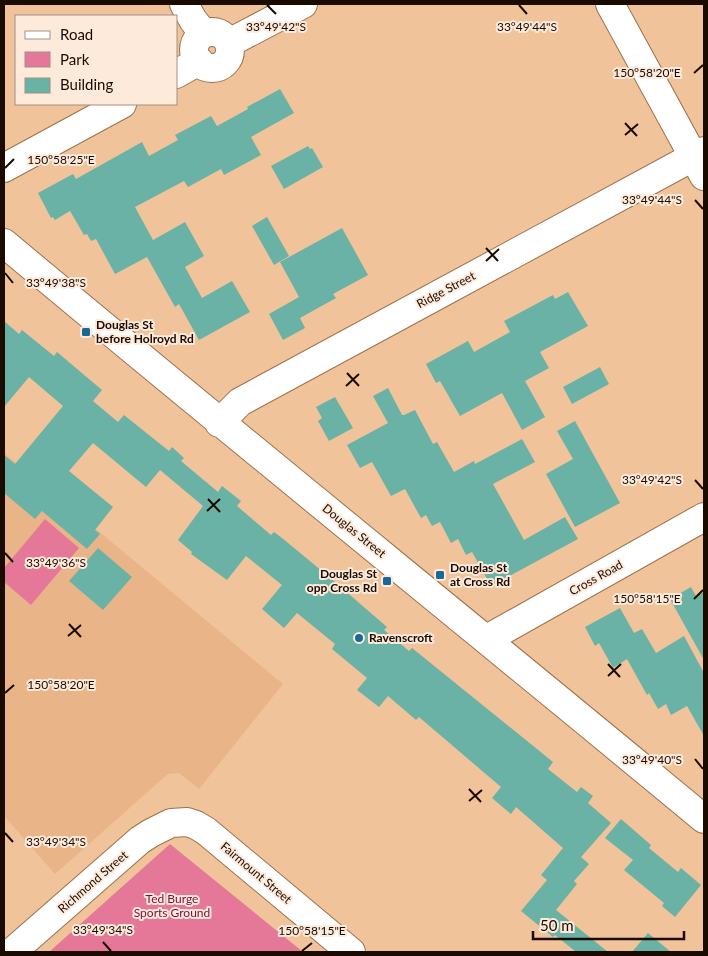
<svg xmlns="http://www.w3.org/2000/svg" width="708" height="956" viewBox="0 0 708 956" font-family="Lato,sans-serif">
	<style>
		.built { fill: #e9b588 }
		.green { fill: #e57898 }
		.building { fill: #6ab2a6 }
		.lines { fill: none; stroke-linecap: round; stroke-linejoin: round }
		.minor-casing { stroke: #9c714c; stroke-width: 30 }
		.minor { stroke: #fff; stroke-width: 28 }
		.ticks { fill: none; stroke: #1a0a00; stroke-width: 2 }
		.poi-dot { fill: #19689a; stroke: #fdeada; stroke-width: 2 }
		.labels { text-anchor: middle; stroke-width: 4; stroke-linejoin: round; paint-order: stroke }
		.street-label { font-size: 12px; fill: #1a0a00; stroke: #fdeada }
		.poi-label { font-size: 12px; font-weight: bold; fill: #1a0a00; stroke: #fdeada; text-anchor: start }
		.park-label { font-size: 12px; fill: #7f0a3e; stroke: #fdeada }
		.ticks-label { font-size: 12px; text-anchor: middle; fill: #1a0a00; stroke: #fdeada; stroke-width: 4; stroke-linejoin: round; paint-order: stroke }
	</style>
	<rect width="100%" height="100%" fill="#f1c39a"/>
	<path class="built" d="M 4,453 L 283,684 L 199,789 L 179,773 L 168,774 L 55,874 L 4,816 Z"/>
	<path class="green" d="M 45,519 L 79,548 L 31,605 L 4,582 L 4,568 Z
		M 170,844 L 303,952 L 49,952 Z"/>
	<path class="building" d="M 280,89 L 294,113 L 251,137 L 261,155 L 224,175 L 221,169 L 188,187 L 184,181 L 135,207 L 153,240 L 185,222 L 204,256 L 185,267 L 202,298 L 232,281 L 250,312 L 199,340 L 179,304 L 175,307 L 147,257 L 115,274 L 96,239 L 91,241 L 87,234 L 84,235 L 70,211 L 55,220 L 53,217 L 51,218 L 38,193 L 73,174 L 76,179 L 142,142 L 149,156 L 178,140 L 175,135 L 211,116 L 217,126 L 248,109 L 247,107 Z
		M 308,146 L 310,149 L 312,148 L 323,167 L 284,189 L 271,166 Z
		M 267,217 L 289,256 L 274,265 L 252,226 Z
		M 342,228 L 368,275 L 333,294 L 336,298 L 300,318 L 305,328 L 283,340 L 269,314 L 299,297 L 280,262 Z
		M 568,292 L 588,326 L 540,352 L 549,368 L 525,381 L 545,417 L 522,430 L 502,393 L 460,416 L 440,381 L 436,383 L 426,364 L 468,341 L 474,352 L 510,332 L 504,321 L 553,295 L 555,299 Z
		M 4,321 L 19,334 L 22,330 L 54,356 L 57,352 L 102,390 L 93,401 L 118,422 L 124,415 L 169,451 L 172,447 L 184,458 L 181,461 L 218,492 L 222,486 L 241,501 L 237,506 L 271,535 L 274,532 L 282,538 L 328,576 L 387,627 L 384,630 L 409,651 L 412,648 L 553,762 L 548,769 L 577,792 L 581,787 L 593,796 L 588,803 L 611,823 L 581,857 L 589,864 L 574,881 L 577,884 L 556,910 L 608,952 L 576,952 L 555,935 L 553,937 L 521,911 L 547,880 L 541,875 L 563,848 L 516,807 L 511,814 L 492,798 L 501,787 L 419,717 L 416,720 L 388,696 L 379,707 L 357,690 L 367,678 L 332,649 L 335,644 L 297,613 L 284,628 L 262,609 L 282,585 L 246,556 L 227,580 L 191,554 L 192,552 L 178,540 L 203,506 L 160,470 L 146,487 L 93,443 L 69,471 L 113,507 L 95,530 L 100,534 L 87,549 L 42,511 L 35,519 L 4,493 L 4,455 L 15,464 L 63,406 L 29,377 L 4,407 Z
		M 600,367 L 609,384 L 572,404 L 563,387 Z
		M 388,388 L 402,415 L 404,415 L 415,410 L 433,444 L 437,442 L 454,472 L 474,461 L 475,464 L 522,439 L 535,462 L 493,484 L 524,540 L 565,517 L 578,539 L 491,586 L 472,552 L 466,555 L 458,539 L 451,543 L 440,522 L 432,526 L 426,515 L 421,518 L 405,489 L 391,496 L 372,462 L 360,468 L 347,445 L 388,423 L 373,396 Z
		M 335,397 L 353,428 L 329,441 L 318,421 L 322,418 L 316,407 Z
		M 575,421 L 620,503 L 575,527 L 546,474 L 573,459 L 557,431 Z
		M 98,548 L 132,577 L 103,610 L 69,581 Z
		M 691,587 L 696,596 L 704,592 L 704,660 L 670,599 Z
		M 620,608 L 634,633 L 642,629 L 656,653 L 684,636 L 704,673 L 704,736 L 687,706 L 671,715 L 666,704 L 658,709 L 649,693 L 647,695 L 627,659 L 613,668 L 599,643 L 595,646 L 585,627 Z
		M 621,819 L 651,845 L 649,848 L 678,872 L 681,868 L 701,885 L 675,917 L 662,906 L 664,903 L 624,870 L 633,860 L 605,838 Z
		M 648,933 L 671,952 L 632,952 Z"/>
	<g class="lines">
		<defs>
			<path id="minor" d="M 184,4 L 193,20 L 204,34
				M 610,4 L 704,176
				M194 50a18 18 0 1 1 36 0a18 18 0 1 1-36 0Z
				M 229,43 L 303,4
				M 176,74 L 199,61
				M 4,168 L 122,104
				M 4,243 C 236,437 471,626 704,819
				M 219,423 L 240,402 L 704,151
				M 487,639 L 704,517
				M 12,952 L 140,840 L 151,833 L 171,823 L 187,822 L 196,825 L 206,831 L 351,952"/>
		</defs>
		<use href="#minor" class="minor-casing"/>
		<use href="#minor" class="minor"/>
	</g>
	<path class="ticks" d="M 267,5 L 276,14M 519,5 L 527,14M 694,73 L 703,65M 625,123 L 637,136M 625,135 L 638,124M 5,168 L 14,159M 695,200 L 703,209M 486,248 L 498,261M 486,261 L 499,249M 5,273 L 13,283M 347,373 L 359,386M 346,386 L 359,374M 695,480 L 703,489M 208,499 L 220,512M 207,511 L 220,499M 5,553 L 13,562M 694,599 L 703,590M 69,624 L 81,637M 68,636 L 81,625M 608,664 L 620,677M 608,676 L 621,664M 5,693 L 14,685M 695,759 L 703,769M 469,789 L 481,802M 469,801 L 482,790M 5,833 L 13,842M 103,942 L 111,951M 302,951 L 312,943"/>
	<g class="poi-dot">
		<rect x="81" y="327" width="10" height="10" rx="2.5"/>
		<rect x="435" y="570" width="10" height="10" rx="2.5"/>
		<rect x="382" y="576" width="10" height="10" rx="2.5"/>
		<circle cx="359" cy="638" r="5"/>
	</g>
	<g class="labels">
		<g class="street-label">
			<text transform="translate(446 290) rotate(-28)" y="4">Ridge Street</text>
			<text transform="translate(354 531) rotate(39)" y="4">Douglas Street</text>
			<text transform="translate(596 578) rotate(-29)" y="4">Cross Road</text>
			<text transform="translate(256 873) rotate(40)" y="4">Fairmount Street</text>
			<text transform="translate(93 882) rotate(-41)" y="4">Richmond Street</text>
		</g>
		<g class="poi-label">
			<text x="96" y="329">Douglas St<tspan x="96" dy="14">before Holroyd Rd</tspan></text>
			<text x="450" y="572">Douglas St<tspan x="450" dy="14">at Cross Rd</tspan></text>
			<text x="377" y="578" text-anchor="end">Douglas St<tspan x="377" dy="14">opp Cross Rd</tspan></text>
			<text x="369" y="642">Ravenscroft</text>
		</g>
		<g class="park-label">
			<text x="172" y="903">Ted Burge<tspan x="172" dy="14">Sports Ground</tspan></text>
		</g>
	</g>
	<g class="ticks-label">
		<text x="276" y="31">33°49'42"S</text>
		<text x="527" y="31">33°49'44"S</text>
		<text x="647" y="77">150°58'20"E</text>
		<text x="61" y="164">150°58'25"E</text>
		<text x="652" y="204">33°49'44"S</text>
		<text x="56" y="287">33°49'38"S</text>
		<text x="652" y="484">33°49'42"S</text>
		<text x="56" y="567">33°49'36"S</text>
		<text x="647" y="603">150°58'15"E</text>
		<text x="61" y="689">150°58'20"E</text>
		<text x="652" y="764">33°49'40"S</text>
		<text x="56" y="846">33°49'34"S</text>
		<text x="103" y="934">33°49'34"S</text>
		<text x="312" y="935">150°58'15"E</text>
	</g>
	<rect width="708" height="956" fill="none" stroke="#1a0a00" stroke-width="10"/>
	<rect x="15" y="15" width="162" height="90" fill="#fdeada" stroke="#a29083"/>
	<rect x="25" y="31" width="25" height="8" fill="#ffffff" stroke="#a29083"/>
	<text x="60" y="40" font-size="15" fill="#1a0a00">Road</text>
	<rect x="25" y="52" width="25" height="15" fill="#e57898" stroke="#a29083"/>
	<text x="60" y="65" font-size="15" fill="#1a0a00">Park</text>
	<rect x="25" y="78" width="25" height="15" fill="#6ab2a6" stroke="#a29083"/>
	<text x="60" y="90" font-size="15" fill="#1a0a00">Building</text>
	<path d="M533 931v8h151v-8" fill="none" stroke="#1a0a00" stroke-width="2.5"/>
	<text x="540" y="931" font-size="15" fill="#1a0a00" stroke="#fdeada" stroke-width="4" paint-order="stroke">50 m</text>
</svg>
